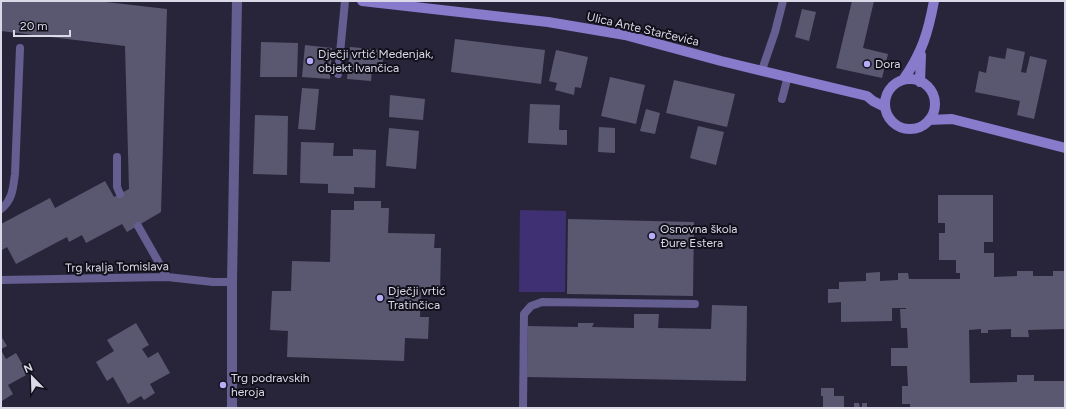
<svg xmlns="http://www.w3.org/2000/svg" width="1066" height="409" viewBox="0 0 1066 409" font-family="Figtree,sans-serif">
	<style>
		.green { fill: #3e3072 }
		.building { fill: #5a5770 }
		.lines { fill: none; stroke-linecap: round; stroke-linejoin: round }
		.service { stroke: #655e90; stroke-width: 8 }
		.minor { stroke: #655e90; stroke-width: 10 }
		.secondary { stroke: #887bcb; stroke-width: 10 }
		.poi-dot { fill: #b6acf8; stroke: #11101a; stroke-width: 1.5 }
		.labels { text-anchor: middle; stroke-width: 4; stroke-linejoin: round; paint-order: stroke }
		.street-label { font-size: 12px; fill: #dad9e8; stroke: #11101a }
		.poi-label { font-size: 12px; fill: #dad9e8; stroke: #11101a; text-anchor: start }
	</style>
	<rect width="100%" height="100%" fill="#28253b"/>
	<path class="green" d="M 520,210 L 566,211 L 565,292 L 519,292 Z"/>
	<path class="building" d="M 1,1 L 97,1 L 167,9 L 161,212 L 127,232 L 122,224 L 86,243 L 82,235 L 69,242 L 67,237 L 16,264 L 7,247 L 2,250 L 1,247 L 1,224 L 50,198 L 55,208 L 105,181 L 114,197 L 129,189 L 125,46 L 1,31 Z
		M 852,1 L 874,1 L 863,48 L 888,54 L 882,78 L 836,68 Z
		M 802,9 L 816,12 L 809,41 L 795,37 Z
		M 455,39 L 545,50 L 541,84 L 451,72 Z
		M 261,42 L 298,43 L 297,77 L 260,77 Z
		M 305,45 L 332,48 L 330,79 L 302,77 Z
		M 350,47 L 384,50 L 382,70 L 372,69 L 371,81 L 347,79 Z
		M 1007,48 L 1025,52 L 1021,72 L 1026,73 L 1030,56 L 1047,60 L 1034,119 L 1017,115 L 1020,101 L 975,92 L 979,71 L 986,73 L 989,56 L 1005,59 Z
		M 556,50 L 588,57 L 581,88 L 575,87 L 574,95 L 555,90 L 557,83 L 549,81 Z
		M 610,77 L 645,85 L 636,124 L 601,116 Z
		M 674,80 L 735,94 L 727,127 L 666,113 Z
		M 302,88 L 319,89 L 315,130 L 298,129 Z
		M 390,95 L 425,99 L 423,120 L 389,117 Z
		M 530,104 L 560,105 L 559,130 L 567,130 L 567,145 L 528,143 Z
		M 646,109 L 660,113 L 655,134 L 640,131 Z
		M 255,115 L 288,116 L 287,175 L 253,174 Z
		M 698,126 L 724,132 L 716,165 L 690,158 Z
		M 599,127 L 615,128 L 615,153 L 598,152 Z
		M 389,128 L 419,131 L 416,169 L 386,166 Z
		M 301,142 L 334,143 L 333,156 L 353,156 L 353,149 L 376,150 L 375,188 L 354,187 L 354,194 L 328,193 L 328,184 L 300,183 Z
		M 938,195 L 993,195 L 993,242 L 984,242 L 984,253 L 994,253 L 994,277 L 1017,276 L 1017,271 L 1033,271 L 1033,276 L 1053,276 L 1053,271 L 1065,271 L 1065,329 L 1028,330 L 1029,337 L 1011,337 L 1011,329 L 988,330 L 988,333 L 981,333 L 981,329 L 969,330 L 970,383 L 1017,382 L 1017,375 L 1034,375 L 1034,381 L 1065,381 L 1065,408 L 910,408 L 910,404 L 902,404 L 902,386 L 908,386 L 907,366 L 891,366 L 891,348 L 908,348 L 907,328 L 901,328 L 900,309 L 906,309 L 906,308 L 892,308 L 892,321 L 841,322 L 841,302 L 828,303 L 828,289 L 839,289 L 839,282 L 866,281 L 866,273 L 880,272 L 880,281 L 898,280 L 898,273 L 908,273 L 909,279 L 960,279 L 960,273 L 956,273 L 956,260 L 939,260 L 939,233 L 945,233 L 945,223 L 938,223 Z
		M 354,201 L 381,201 L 381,208 L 389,208 L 388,233 L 435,234 L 434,248 L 441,248 L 440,293 L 421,293 L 420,317 L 429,317 L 428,339 L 405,338 L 404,361 L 287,357 L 288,331 L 270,330 L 272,291 L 291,291 L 292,261 L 330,262 L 331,210 L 354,210 Z
		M 568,219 L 694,222 L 693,296 L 567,294 Z
		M 712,305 L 747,306 L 746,381 L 527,377 L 528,326 L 578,327 L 578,323 L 594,323 L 592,327 L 634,328 L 634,314 L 659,314 L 658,328 L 711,329 Z
		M 136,323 L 149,345 L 142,349 L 148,358 L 158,352 L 170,373 L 150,384 L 155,393 L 144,400 L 141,396 L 128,404 L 113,377 L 107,381 L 96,362 L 114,351 L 107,340 Z
		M 1,336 L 7,346 L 1,349 Z
		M 1,350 L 6,359 L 16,353 L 28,374 L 8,385 L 13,394 L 2,401 Z
		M 821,388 L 834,388 L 834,396 L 844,396 L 844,408 L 823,408 L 823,396 L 821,396 Z
		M 854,403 L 859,403 L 860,408 L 854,408 Z
		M 862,403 L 867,403 L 867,408 L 862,408 Z"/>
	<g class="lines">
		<path class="service" d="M 762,70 L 775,32 L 783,1
			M 338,74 L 345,1
			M 782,99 L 788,76
			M 117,157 L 117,187 L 120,194
			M 1,209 C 13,200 13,187 15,174 L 20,48
			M 138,226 L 167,277
			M 1,280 L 167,277 L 213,282 L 232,282
			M 523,408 L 524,314 L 531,306 L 542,302 L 695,304"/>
		<path class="minor" d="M 232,408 L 232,282 L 237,1"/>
		<path class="secondary" d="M 362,1 L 548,22 L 625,35 L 721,61 L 867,96 L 873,101 L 885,107
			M885 104a25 25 0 1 1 50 0a25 25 0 1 1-50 0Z
			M 903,80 C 922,53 928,33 934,1
			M 920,82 L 921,55
			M 929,120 L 952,119 L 1065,148"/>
	</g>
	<g class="poi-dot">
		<circle cx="310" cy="61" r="4"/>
		<circle cx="867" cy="64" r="4"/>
		<circle cx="652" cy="236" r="4"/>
		<circle cx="380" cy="298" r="4"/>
		<circle cx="223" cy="385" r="4"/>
	</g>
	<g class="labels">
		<g class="street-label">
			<text transform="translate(643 29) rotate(13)" y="4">Ulica Ante Starčevića</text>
			<text transform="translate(117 267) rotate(-1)" y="4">Trg kralja Tomislava</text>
		</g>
		<g class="poi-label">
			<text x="318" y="58">Dječji vrtić Medenjak,<tspan x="318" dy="14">objekt Ivančica</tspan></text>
			<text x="875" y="68">Dora</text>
			<text x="660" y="233">Osnovna škola<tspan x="660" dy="14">Đure Estera</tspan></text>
			<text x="388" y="295">Dječji vrtić<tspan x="388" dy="14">Tratinčica</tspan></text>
			<text x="231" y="382">Trg podravskih<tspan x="231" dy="14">heroja</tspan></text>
		</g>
	</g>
	<rect width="1066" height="409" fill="none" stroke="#dad9e8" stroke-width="4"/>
	<g transform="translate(32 377) rotate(337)" stroke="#11101a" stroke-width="3" paint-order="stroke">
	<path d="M0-3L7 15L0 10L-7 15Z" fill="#dad9e8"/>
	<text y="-6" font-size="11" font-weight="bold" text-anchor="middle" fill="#dad9e8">N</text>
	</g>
	<path d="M14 30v6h56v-6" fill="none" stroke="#dad9e8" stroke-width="2"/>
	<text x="20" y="30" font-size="12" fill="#dad9e8" stroke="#11101a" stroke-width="3" paint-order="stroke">20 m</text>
</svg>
